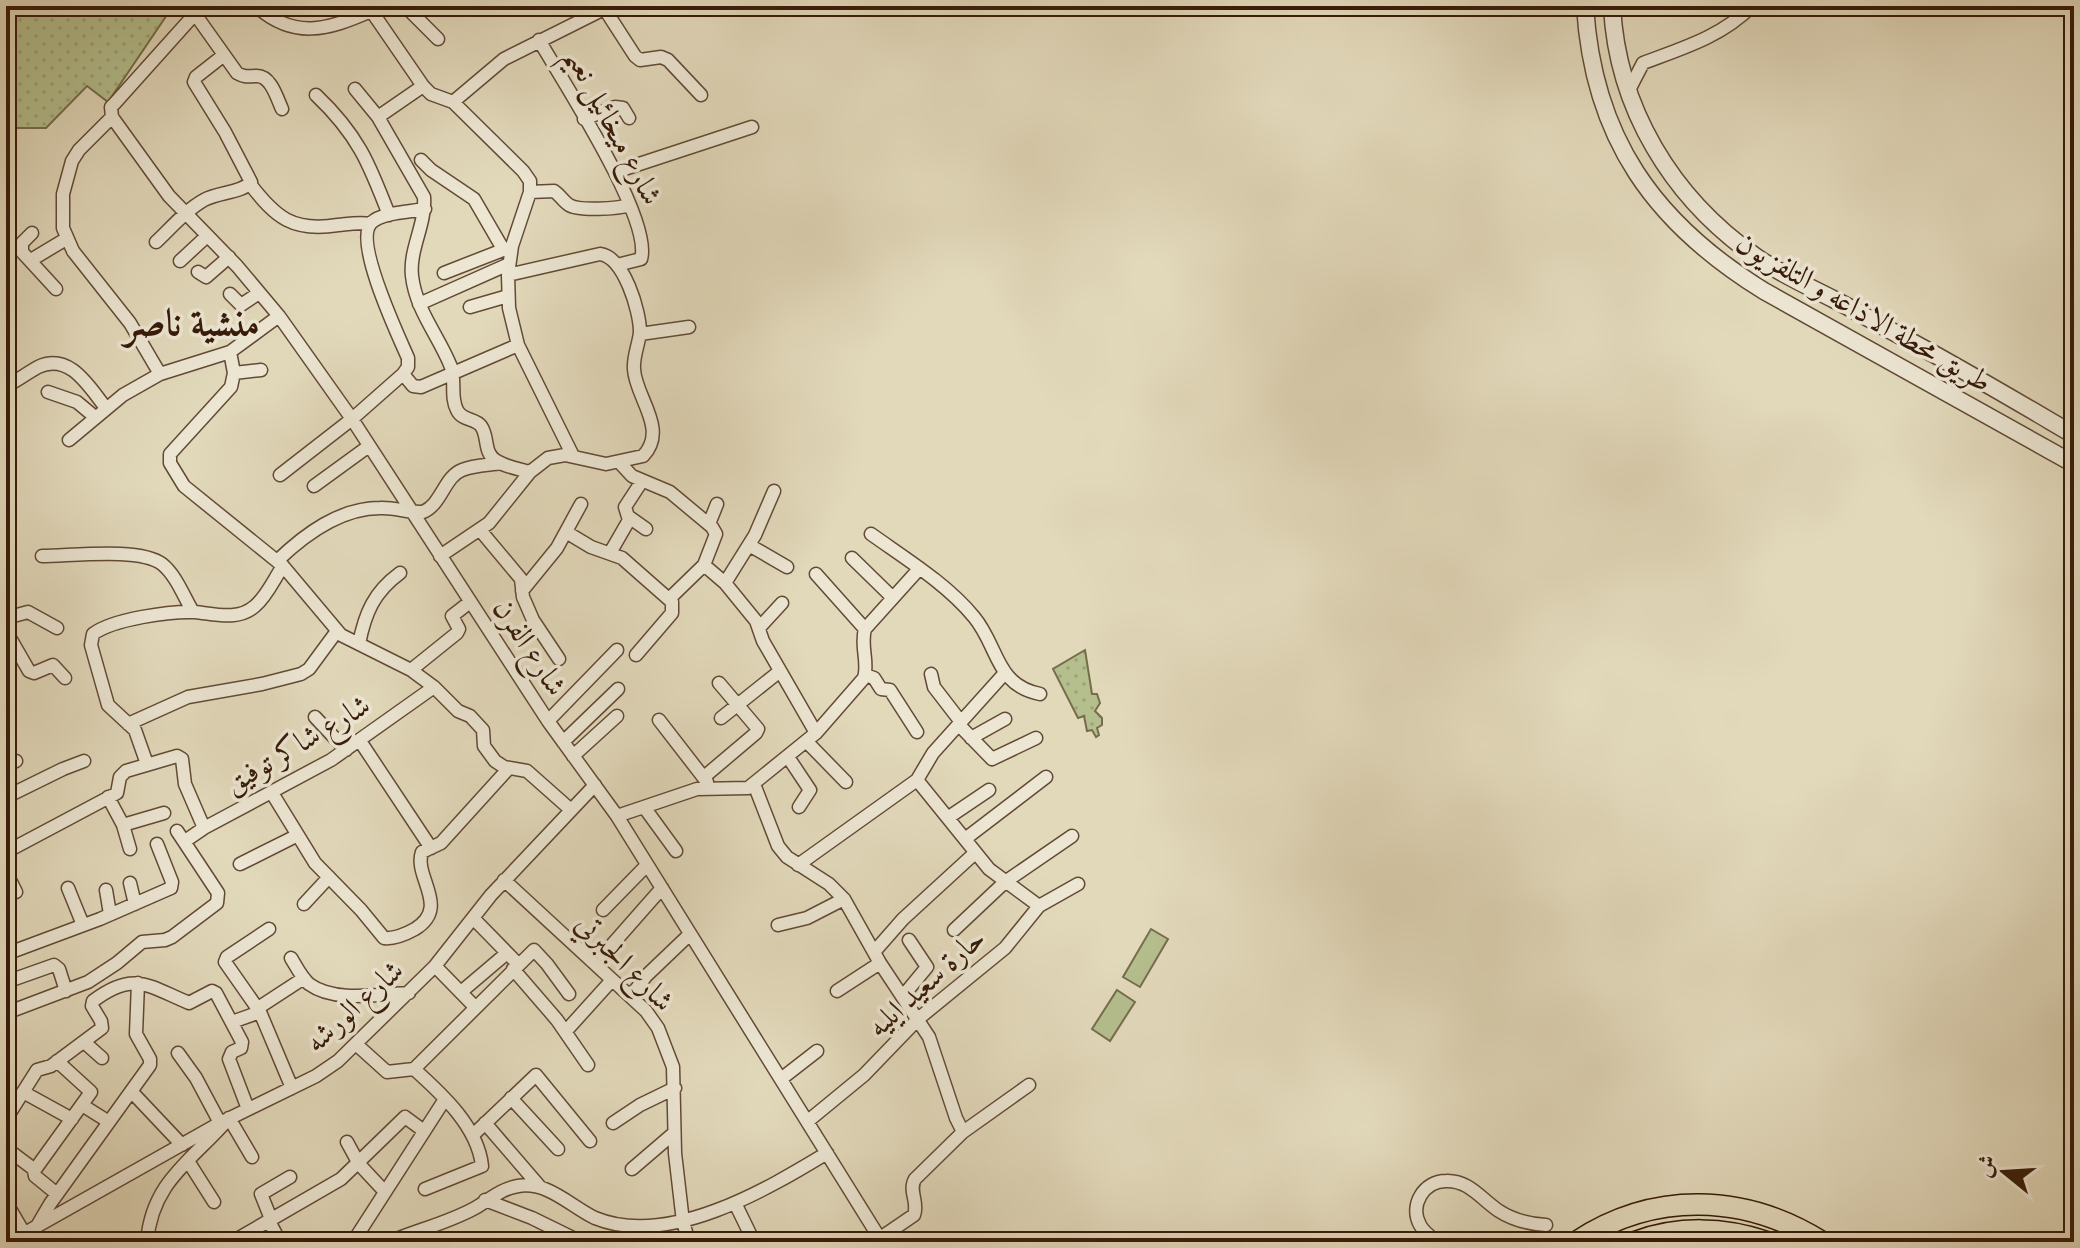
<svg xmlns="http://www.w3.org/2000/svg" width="2080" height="1248" viewBox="0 0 2080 1248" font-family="'EB Garamond',Amiri,serif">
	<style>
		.park { fill: url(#park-dots); stroke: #766d4c; stroke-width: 2 }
		.pitch { fill: #b5bf8e; stroke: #766d4c; stroke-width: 2 }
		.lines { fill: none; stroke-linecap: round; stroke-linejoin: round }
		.minor-casing { stroke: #624a36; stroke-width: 15 }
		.tertiary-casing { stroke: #624a36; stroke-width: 19 }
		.primary-casing { stroke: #371b09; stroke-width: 23 }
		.minor { stroke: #ece6d3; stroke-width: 12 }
		.tertiary { stroke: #ece6d3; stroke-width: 16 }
		.primary { stroke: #e2d9bb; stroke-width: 20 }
		.labels { text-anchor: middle; stroke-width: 7; stroke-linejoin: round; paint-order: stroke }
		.street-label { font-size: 30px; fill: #371b09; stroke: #ece6d3 }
		.district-label { font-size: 38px; font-weight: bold; fill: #371b09; stroke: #ece6d3 }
	</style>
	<defs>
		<pattern id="park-dots" width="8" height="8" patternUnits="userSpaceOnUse" patternTransform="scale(2)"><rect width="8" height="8" fill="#b5bf8e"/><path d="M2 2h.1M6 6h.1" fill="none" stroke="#9ca479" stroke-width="1.8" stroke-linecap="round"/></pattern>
	</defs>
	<rect width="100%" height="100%" fill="#e2d9bb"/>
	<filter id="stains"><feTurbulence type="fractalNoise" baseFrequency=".0025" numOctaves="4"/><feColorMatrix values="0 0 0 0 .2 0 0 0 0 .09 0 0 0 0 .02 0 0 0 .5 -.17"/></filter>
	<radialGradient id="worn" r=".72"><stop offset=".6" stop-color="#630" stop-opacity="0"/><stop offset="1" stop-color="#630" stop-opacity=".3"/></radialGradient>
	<path class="park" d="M 6,6 L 173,6 L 108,102 L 87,86 L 46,128 L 8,128 Z
		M 1085,650 L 1092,694 L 1097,694 L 1100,703 L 1095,711 L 1102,718 L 1102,725 L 1097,728 L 1099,735 L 1096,737 L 1092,730 L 1087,731 L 1084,716 L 1078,718 L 1053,669 Z"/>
	<path class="pitch" d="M 1151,929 L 1168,939 L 1140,987 L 1123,977 Z
		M 1117,990 L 1135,1002 L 1110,1041 L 1092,1029 Z"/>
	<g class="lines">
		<defs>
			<path id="minor" d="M 202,6 L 115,103 L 111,107 L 112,117 L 169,196 L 237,266 L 279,316 L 352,419 L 548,721 L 617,816 L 882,1242
				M 256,6 C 294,40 328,30 371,11
				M 368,6 L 423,86 L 431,94 L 453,102 L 523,171 L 530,181 L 530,192 L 512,246 L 508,275 L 509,308 L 518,345 L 573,456
				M 405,6 L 438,39
				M 604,8 L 635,56 L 640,60 L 661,57 L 668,60 L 701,95
				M 195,14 L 237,73 C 246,78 248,76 257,76 C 271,76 277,98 282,109
				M 539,40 C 562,80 653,219 641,259 L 617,265
				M 355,89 L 378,117 L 424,197 C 426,225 409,249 412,276 C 416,311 439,336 451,367 C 456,380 450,397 457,410 C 462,421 475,418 481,426 C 489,437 483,451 495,460 C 505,467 519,469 530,472
				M 1628,92 L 1643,63 C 1683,48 1721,37 1752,6
				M 316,95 C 358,135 369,163 389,215
				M 453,102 L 504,59 L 610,6
				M 112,117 L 79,150 L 72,161 L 63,194 L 63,228 L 73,251 L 130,323 L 160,374
				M 378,117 L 423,86
				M 584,119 L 615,107 L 623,108 L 629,118
				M 421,160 L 431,170 L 474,199 L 503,249
				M 615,172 L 752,127
				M 250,184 C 276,218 293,232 338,225 C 349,224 359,222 370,224
				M 530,192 L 554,191 C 560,195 563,201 569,205 C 578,211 618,209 629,205
				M 32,233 L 22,243 L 22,252 L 56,289
				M 156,242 C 171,228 186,210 204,200 C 218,192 242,193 251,182 L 225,132 L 194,82 L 196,77 L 224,55
				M 31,260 L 66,239
				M 180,261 L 207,236
				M 198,272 L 206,277 L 229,257
				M 444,273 L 508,248
				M 230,294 L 241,305 L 259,293
				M 419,304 L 509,264
				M 470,307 L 508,296
				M 640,334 L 689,327
				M 230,352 L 234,373 L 231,387 L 170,454 L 170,463 L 184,486 L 283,566 L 341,635 L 411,670 L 434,687 L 458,711 L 470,716 L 483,730 L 484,746 L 495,761 L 504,767 L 527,771 L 571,810
				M 234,373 L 261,370
				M 403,374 L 413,386 L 421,387 L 518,345
				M 6,386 C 17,381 27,373 38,367 C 70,352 89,387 106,408
				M 48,392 L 77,402 L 95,417
				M 69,440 L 123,395 L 160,374 L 230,352 L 279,316
				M 619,462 L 632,476 L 670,492 L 712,527 L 716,534 L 704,565 L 669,599
				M 280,475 L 352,419 L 403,374 L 408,367 L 408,358 C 398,335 354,242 371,223 C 382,212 410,212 425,209
				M 314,486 L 369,446
				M 629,517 L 646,529
				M 709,524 L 717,504
				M 480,530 L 521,579 L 523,597 L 533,620 L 559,659
				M 566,532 L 591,547 L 622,558 L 672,602 L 672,613 L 636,655
				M 871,534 C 906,559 947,584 974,617 C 999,647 995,685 1040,694
				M 749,545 L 787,567
				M 610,553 L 629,520 L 625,507 L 642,481
				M 42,556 C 71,556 140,547 162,564 C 176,575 184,597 193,612
				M 440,556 L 489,523 L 530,472 L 548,458 L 565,455 L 606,464 L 643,456 C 669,429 635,397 634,369 C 633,356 639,344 640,332 C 640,311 624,257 600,254 L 508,275
				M 852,558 L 893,598
				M 277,561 C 305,534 340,508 380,508 C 395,507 408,513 423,512 C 442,504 444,477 462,470 C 474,465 489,465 501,463
				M 704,565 L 725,583 L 756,621 L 763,641 L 816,733
				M 816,574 L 865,629
				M 725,583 L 755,535 L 774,491
				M 522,591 L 557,548 L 581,504
				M 6,618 L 28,612 L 57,628
				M 759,628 L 782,603
				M 6,631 L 29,671 L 34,673 L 53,665 L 65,678
				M 359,644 C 365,613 374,592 400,573
				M 411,670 L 457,633 L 459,629 L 452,616 L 470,602
				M 931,674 L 934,687 L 961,722
				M 865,675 L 874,678 L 881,689 L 890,690 L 917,732
				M 315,717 L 346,750
				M 721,718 L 780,671
				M 659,720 L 707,782
				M 548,721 L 617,650
				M 128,724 L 188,697 L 262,684 L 301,674 L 309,669 L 337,631
				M 959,725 L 992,759 L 1036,738
				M 971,738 L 1005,719
				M 360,741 L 431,848
				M 806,741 L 846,782
				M 563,742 L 618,689
				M 573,756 L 617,716
				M 788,757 L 810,790 L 799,807
				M 147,764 L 135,730 L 108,705 L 91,645 L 93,634 C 113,619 170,611 195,612 C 215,614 238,621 255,606 C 267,596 274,579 283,566
				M 6,765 L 16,761
				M 704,777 L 756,733 L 758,729 L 719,683
				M 917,780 L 989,869 L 1039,906
				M 754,784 L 778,846 L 787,857 L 829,884 L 844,899 L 880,963 L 929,1037 L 956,1118 L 963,1132
				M 272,793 L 315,863 L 361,910 L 384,938 C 394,939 406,934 415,929 C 451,907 413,877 422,852 L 441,843 L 509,768
				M 6,797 L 63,769 L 84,761
				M 108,797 L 123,825 L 130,849
				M 644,807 L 676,851
				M 617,816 L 697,789 L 748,788 L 816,733 L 864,678 C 869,662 860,646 865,629 L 919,569
				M 949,817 L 989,790
				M 123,825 L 164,813
				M 965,839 L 1046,777
				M 185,841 L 204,828 L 331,760 L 434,687
				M 6,852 L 117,793 L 120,777 L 126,771 L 177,756 L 182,759 L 185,784 L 204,828
				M 240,864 L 296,836
				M 798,865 L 917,780 L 933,753 L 1004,674
				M 6,872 L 16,892
				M 504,880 L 646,1011 L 658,1028 L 673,1067 L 675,1153 L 683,1222 L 689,1242
				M 130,883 L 135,904
				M 68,888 L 83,925
				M 106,890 L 110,914
				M 304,904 L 329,877
				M 603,910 L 647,865
				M 474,919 L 518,964
				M 778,925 L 807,918 L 844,899
				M 269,929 L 227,957 L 225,962 L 260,1012 L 292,1088
				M 954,930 L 1005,882 L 1072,836
				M 874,952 L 903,919 L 975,853
				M 6,954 L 100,919 L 171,888 L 172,882 L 157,844
				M 603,955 L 662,888
				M 291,958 C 296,966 301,977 309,984 C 335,1003 379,994 409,993
				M 435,966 L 475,1007
				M 513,969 L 557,1020 L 588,1065
				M 6,982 L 54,965 L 59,969 L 66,991
				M 837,991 L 880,963
				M 461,992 L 507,953
				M 631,996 L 646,976 L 690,934
				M 903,996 L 927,967 L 909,940
				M 258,1008 L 304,978
				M 6,1013 L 88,982 L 117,963 L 142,942 L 165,940 L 172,937 L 217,903 L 218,893 L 177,831
				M 232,1022 L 260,1012
				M 566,1031 L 612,980
				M 84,1042 L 102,1058
				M 357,1045 L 387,1072 L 414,1069 C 442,1094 478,1127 482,1166 L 425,1189
				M 178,1053 L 196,1078 L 220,1123
				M 57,1061 L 91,1092 L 34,1171 L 35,1176 L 57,1194
				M 414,1069 L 534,950 L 547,964 L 569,994
				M 781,1079 L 817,1051
				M 131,1091 L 182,1145
				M 23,1092 L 72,1119
				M 511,1098 L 558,1149
				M 82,1105 L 109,1122
				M 6,1119 L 37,1070 L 51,1066 L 102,1028 L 101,1021 L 92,1006 L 93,1001 C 134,970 148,986 189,1003 L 212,991 L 216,993 L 242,1042 L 241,1048 L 232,1052 L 229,1059 L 248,1109
				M 808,1121 L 864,1075 L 918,1019 L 1005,948 L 1039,906 L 1078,884
				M 485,1123 L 540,1187
				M 613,1123 L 640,1105 L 675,1088
				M 473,1135 L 536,1075 L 590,1141
				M 347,1142 L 359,1164 L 385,1192
				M 11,1152 L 35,1170
				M 188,1161 L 214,1202
				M 632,1169 L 674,1133
				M 485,1200 L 532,1218 L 581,1242
				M 6,1202 L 24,1233
				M 735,1203 L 754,1242
				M 271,1219 L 261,1194 L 290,1177
				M 269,1221 L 280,1242
				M 37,1226 L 50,1204 L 150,1065 L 150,1059 L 136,1034 L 138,983
				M 876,1241 L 914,1215 C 919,1202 908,1191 915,1179 L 963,1132 L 1029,1085
				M 9,1242 L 220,1123 L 316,1076 L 338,1061 L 435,966 L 491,895 L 595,785
				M 147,1242 C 152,1181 192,1161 229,1118 L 252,1157
				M 232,1242 L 341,1179 L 405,1117 L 424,1131
				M 353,1242 L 445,1099
				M 389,1242 C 417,1230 448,1223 475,1208 C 489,1200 500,1189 518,1186 C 548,1181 570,1206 595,1218 C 668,1248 766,1190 827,1153
				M 611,1242 L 631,1228
				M 1352,1242 L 1361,1239 L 1368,1242
				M 1438,1242 C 1431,1237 1424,1233 1420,1225 C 1409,1205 1424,1181 1446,1181 C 1469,1180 1481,1199 1499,1211 C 1513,1220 1529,1224 1546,1225"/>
			<path id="tertiary" d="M 1585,6 C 1593,138 1654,223 1764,291 L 2074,464
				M 1612,6 C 1617,108 1672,198 1755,256 C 1780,274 1808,286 1835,300 C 1857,311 1878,324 1899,335 C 1959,367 2016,401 2074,435"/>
			<path id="primary" d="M 1576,1242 C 1653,1191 1744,1193 1822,1242
				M 1635,1242 C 1678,1226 1724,1227 1767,1242"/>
		</defs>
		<use href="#minor" class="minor-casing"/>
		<use href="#tertiary" class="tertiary-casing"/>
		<use href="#primary" class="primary-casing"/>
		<use href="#minor" class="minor"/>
		<use href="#tertiary" class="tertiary"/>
		<use href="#primary" class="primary"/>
	</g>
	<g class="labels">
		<g class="street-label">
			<text transform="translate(614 126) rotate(62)" y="10">شارع ميخائيل نعيم</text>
			<text transform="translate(1864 312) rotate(30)" y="10">طريق محطة الاذاعه و التلفزيون</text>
			<text transform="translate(530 647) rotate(57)" y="10">شارع الفرن</text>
			<text transform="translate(297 744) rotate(-31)" y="10">شارع شاكر توفيق</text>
			<text transform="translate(625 962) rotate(45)" y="10">شارع الجبرتي</text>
			<text transform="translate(926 982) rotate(-42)" y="10">حارة سعيد ايليه</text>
			<text transform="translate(354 1006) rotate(-42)" y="10">شارع الورشه</text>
		</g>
		<g class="district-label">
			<text x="192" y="335">منشية ناصر</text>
		</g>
	</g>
	<rect width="2080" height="1248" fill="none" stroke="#e2d9bb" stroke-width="32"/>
	<rect x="8" y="8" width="2064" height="1232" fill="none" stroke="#371b09" stroke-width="4"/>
	<rect x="16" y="16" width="2048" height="1216" fill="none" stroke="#371b09" stroke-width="2"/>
	<g transform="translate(2004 1172) rotate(288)" stroke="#ece6d3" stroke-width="6" paint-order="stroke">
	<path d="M0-6L14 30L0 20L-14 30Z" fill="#371b09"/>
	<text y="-12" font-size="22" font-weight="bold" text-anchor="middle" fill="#371b09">ش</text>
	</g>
	<rect width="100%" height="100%" filter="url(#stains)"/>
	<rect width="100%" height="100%" fill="url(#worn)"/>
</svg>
